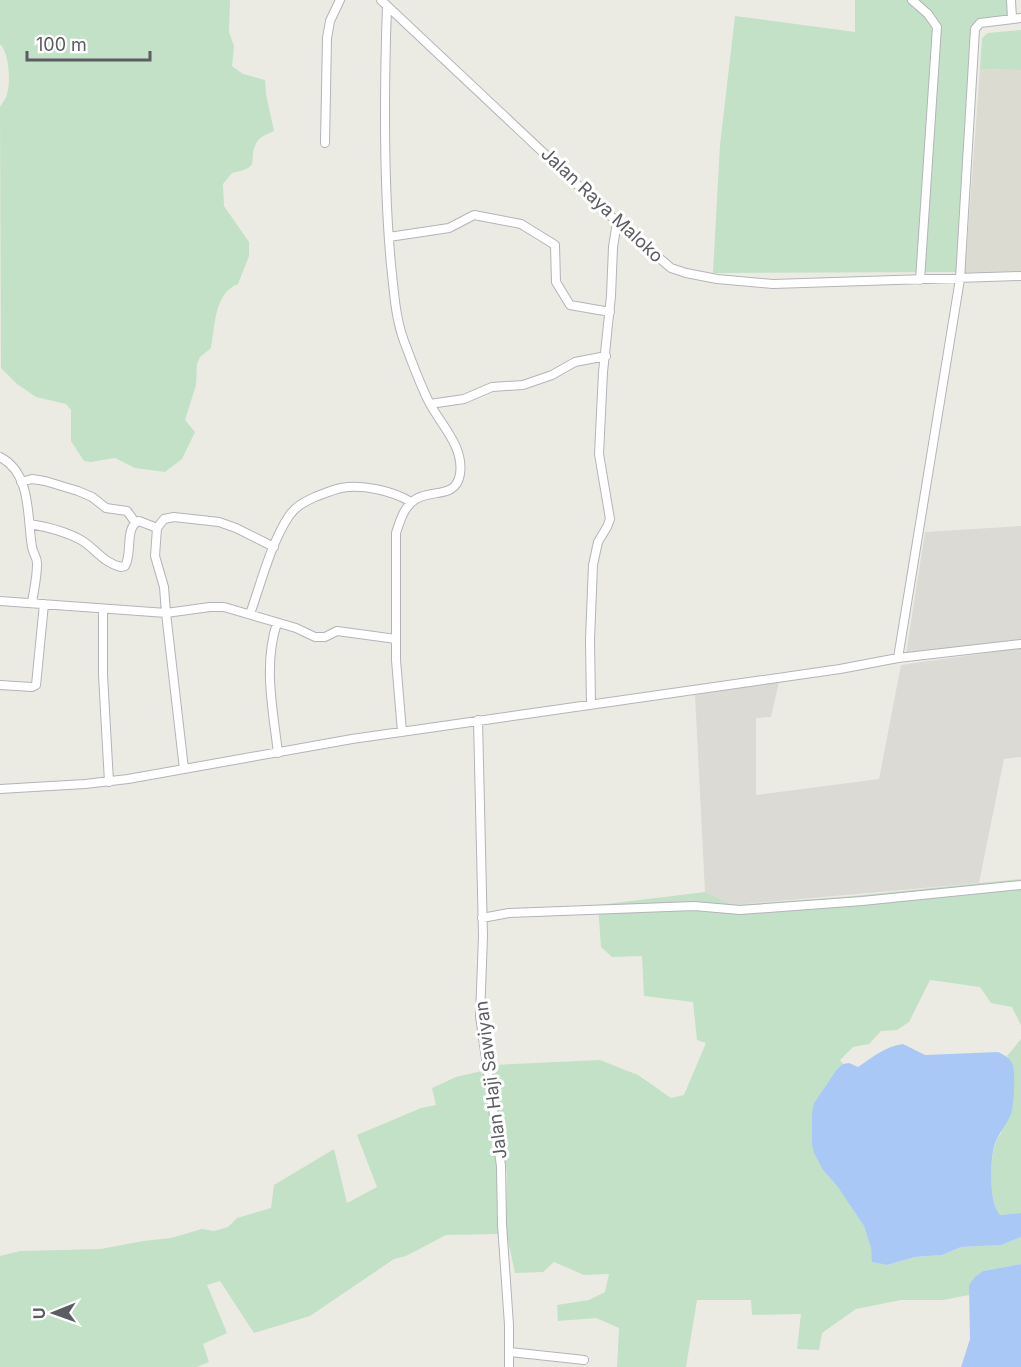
<svg xmlns="http://www.w3.org/2000/svg" width="1021" height="1367" viewBox="0 0 1021 1367" font-family="Inter,sans-serif">
	<style>
		.industrial { fill: #dbdad5 }
		.education { fill: #dcdbd1 }
		.green { fill: #c2e1c7 }
		.water { fill: #aac8f5 }
		.lines { fill: none; stroke-linecap: round; stroke-linejoin: round }
		.minor-casing { stroke: #b3b4b9; stroke-width: 10 }
		.minor { stroke: #fff; stroke-width: 8 }
		.labels { text-anchor: middle; stroke-width: 6; stroke-linejoin: round; paint-order: stroke }
		.street-label { font-size: 18px; fill: #5b5d62; stroke: #fff }
	</style>
	<rect width="100%" height="100%" fill="#ecebe3"/>
	<path class="industrial" d="M 1021,526 L 1021,639 L 906,654 L 925,532 Z
		M 1021,648 L 1021,757 L 1004,759 L 979,883 L 734,905 L 705,892 L 695,695 L 779,682 L 771,717 L 756,718 L 756,795 L 879,779 L 901,665 Z"/>
	<path class="education" d="M 980,69 L 1021,70 L 1021,271 L 965,273 Z"/>
	<path class="green" d="M 0,0 L 230,0 L 229,32 L 234,46 L 232,66 L 243,74 L 265,80 L 266,94 L 274,131 C 268,134 260,136 257,142 C 246,161 264,167 232,173 L 223,184 L 224,206 L 249,242 L 249,256 L 238,284 C 214,293 215,327 211,348 L 200,357 L 197,364 L 196,385 L 185,420 L 195,432 L 182,459 L 165,472 L 135,468 L 115,458 L 91,462 L 84,461 L 71,441 L 71,410 L 66,404 L 36,397 L 17,384 L 1,368 L 0,107 C 2,103 6,99 7,94 C 11,82 9,52 0,44 Z
		M 855,0 L 1009,0 L 1009,21 L 973,24 L 956,272 L 713,273 L 720,145 L 735,16 L 855,32 Z
		M 1021,30 L 1021,70 L 980,69 L 982,38 L 988,33 Z
		M 1021,879 L 1021,1025 L 1012,1007 L 991,1003 L 980,987 L 930,980 L 909,1022 L 897,1030 L 881,1031 L 869,1044 L 853,1047 L 840,1060 L 843,1064 L 837,1069 L 814,1103 L 823,1170 L 837,1186 L 864,1226 L 871,1248 L 873,1262 L 887,1265 L 915,1257 L 942,1255 L 961,1247 L 1001,1245 L 1021,1237 L 1021,1264 L 983,1271 L 969,1285 L 969,1295 L 943,1300 L 901,1300 L 856,1309 L 822,1333 L 819,1350 L 797,1349 L 801,1314 L 752,1315 L 751,1300 L 697,1300 L 686,1367 L 617,1367 L 619,1328 L 596,1318 L 558,1321 L 557,1305 L 589,1300 L 605,1292 L 609,1274 L 584,1275 L 554,1262 L 543,1272 L 515,1273 L 506,1231 L 507,1174 L 492,1065 L 600,1060 L 638,1075 L 671,1098 L 684,1095 L 706,1043 L 697,1040 L 693,1002 L 644,996 L 642,956 L 612,957 L 601,947 L 598,905 L 705,892 L 734,905 L 853,896 Z
		M 1021,1039 L 1021,1213 L 1000,1215 C 988,1203 988,1146 1001,1134 L 1012,1064 L 1007,1056 Z
		M 486,1070 L 501,1177 L 498,1234 L 446,1235 L 406,1256 L 394,1259 L 310,1316 L 254,1333 L 220,1281 L 207,1285 L 227,1333 L 203,1344 L 209,1362 L 196,1367 L 0,1367 L 0,1256 L 20,1251 L 101,1249 L 143,1241 L 171,1238 L 202,1229 L 214,1231 L 228,1227 L 237,1218 L 271,1208 L 274,1185 L 334,1149 L 347,1203 L 377,1187 L 357,1135 L 421,1108 L 436,1105 L 432,1088 L 456,1077 Z"/>
	<path class="water" d="M 903,1044 L 925,1055 L 998,1052 C 1004,1055 1009,1057 1012,1063 C 1016,1071 1014,1106 1011,1114 C 1006,1126 997,1135 994,1147 C 990,1162 989,1204 1000,1215 L 1021,1213 L 1021,1237 L 1001,1245 L 961,1247 L 942,1255 L 915,1257 L 887,1265 L 872,1262 L 871,1248 L 864,1226 L 837,1186 L 823,1170 L 814,1153 L 812,1145 L 812,1112 L 814,1103 L 837,1069 L 843,1064 L 849,1063 L 858,1067 C 873,1057 886,1046 903,1044 Z
		M 1021,1264 L 1021,1367 L 961,1367 L 970,1339 L 969,1285 L 975,1277 L 983,1271 Z"/>
	<g class="lines">
		<defs>
			<path id="minor" d="M 381,0 L 617,222 L 671,268 L 686,273 L 717,279 L 773,284 L 1021,276
				M 912,0 L 928,14 L 937,27 L 920,280
				M 1011,0 L 1012,18
				M 387,6 C 384,92 383,179 391,265 C 394,290 395,317 404,341 C 412,362 420,385 430,404 C 442,426 464,447 460,474 C 456,499 432,489 416,499 C 404,506 400,521 396,533 L 396,660 L 402,732
				M 325,143 L 327,38 L 330,21 L 340,0
				M 389,237 L 449,228 L 474,215 L 521,224 L 555,245 L 556,282 L 570,305 L 610,312
				M 430,404 L 464,399 L 492,387 L 523,385 L 552,375 L 575,362 L 606,356
				M 0,457 C 32,473 27,518 32,547 C 33,554 38,558 37,565 C 37,577 34,590 32,602
				M 21,482 L 32,479 L 45,481 L 78,491 L 92,497 L 106,508 L 127,511 L 135,522
				M 30,524 C 48,527 65,531 81,540 C 95,548 103,563 121,567 L 125,566 C 133,553 124,527 139,521 L 157,528
				M 274,547 L 236,528 L 219,522 L 174,517 L 164,519 L 157,528 L 155,556 L 164,587 L 166,613 L 210,607 L 224,607 L 296,628 L 315,637 L 325,637 L 337,631 L 396,639
				M 0,601 L 166,613 L 184,769
				M 103,609 L 103,675 L 109,782
				M 250,614 C 261,583 271,543 289,516 C 296,506 304,502 315,497 C 323,494 332,490 341,488 C 363,484 393,491 411,502
				M 277,623 C 263,665 273,710 278,753
				M 898,658 L 960,279 L 975,29 L 980,23 L 1021,18
				M 0,685 L 32,687 L 36,685 L 44,604
				M 591,704 L 590,639 L 593,565 L 598,542 L 607,527 L 610,519 L 599,454 L 603,372 L 611,296 L 613,247 L 617,222
				M 478,720 L 483,936 L 480,1016 L 501,1166 L 502,1224 L 509,1325 L 509,1367
				M 0,789 L 85,784 L 128,779 L 352,739 L 840,669 L 898,658 L 1021,644
				M 482,918 L 509,913 L 694,906 L 740,910 L 862,901 L 1021,885
				M 510,1352 L 584,1360"/>
		</defs>
		<use href="#minor" class="minor-casing"/>
		<use href="#minor" class="minor"/>
	</g>
	<g class="labels">
		<g class="street-label">
			<text transform="translate(602 205) rotate(43)" y="6">Jalan Raya Maloko</text>
			<text transform="translate(491 1080) rotate(-97)" y="6">Jalan Haji Sawiyan</text>
		</g>
	</g>
	<g transform="translate(54 1313) rotate(269)" stroke="#ffffff" stroke-width="4.5" paint-order="stroke">
	<path d="M0-4.5L10 22L0 15L-10 22Z" fill="#5b5d62"/>
	<text y="-9" font-size="16" font-weight="bold" text-anchor="middle" fill="#5b5d62">U</text>
	</g>
	<path d="M27 51v9h123v-9" fill="none" stroke="#5b5d62" stroke-width="3"/>
	<text x="36" y="51" font-size="18" fill="#5b5d62" stroke="#ffffff" stroke-width="4.5" paint-order="stroke">100 m</text>
</svg>
